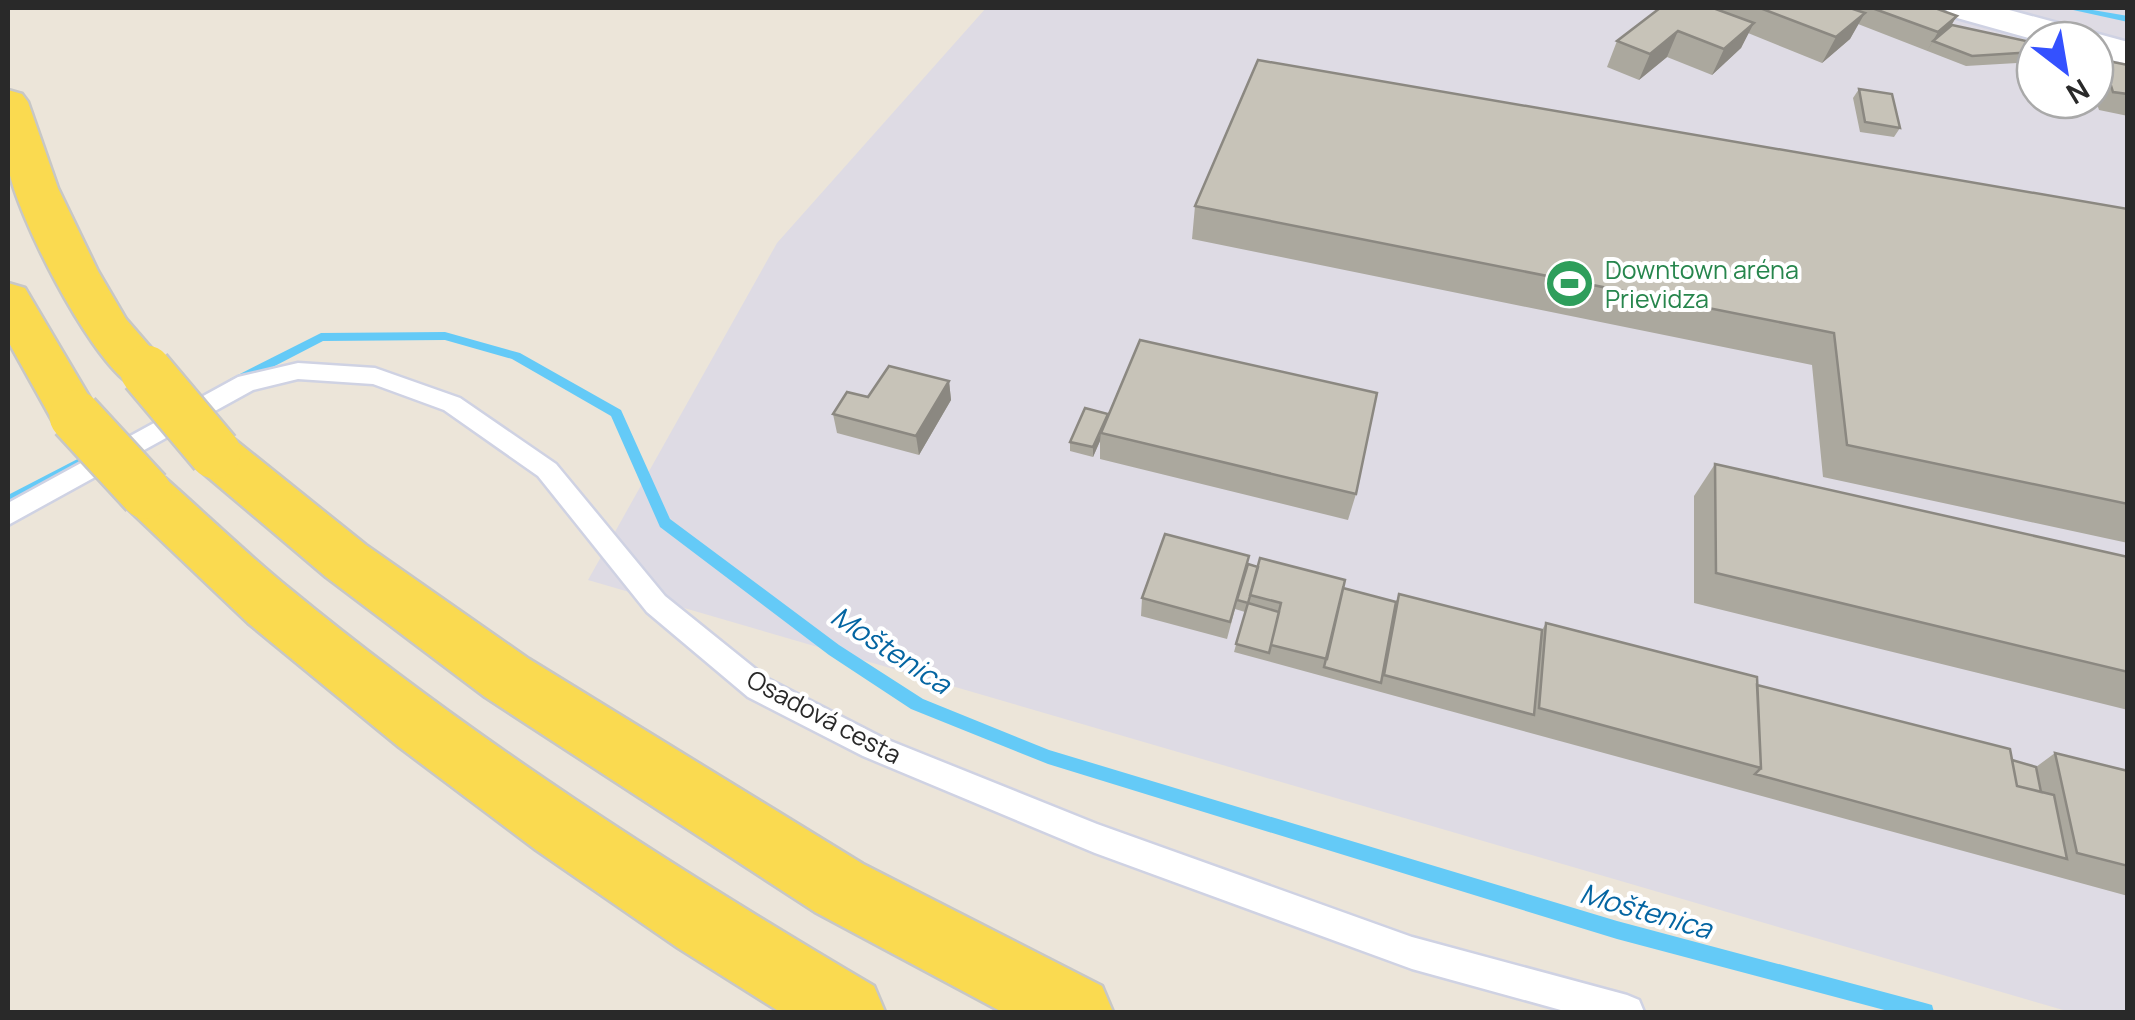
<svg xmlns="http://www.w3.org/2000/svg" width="2135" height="1020" viewBox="0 0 2135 1020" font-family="Manrope,sans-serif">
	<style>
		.industrial { fill: #dedbe4; fill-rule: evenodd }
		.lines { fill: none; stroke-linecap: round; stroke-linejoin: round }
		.stream { fill: #64caf7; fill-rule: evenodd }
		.lane-casing { stroke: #cfd2e3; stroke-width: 5 }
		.secondary-casing { stroke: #cfd2e3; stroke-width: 5 }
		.primary-casing { stroke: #c7c7c7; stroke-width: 5 }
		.lane { fill: #fff; fill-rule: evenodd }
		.secondary { fill: #fff; fill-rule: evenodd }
		.primary { fill: #fada50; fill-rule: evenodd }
		.primary-bridge-casing { stroke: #c7c7c7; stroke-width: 56; stroke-linecap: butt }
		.primary-bridge { stroke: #fada50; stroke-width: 51 }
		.wall { fill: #aba89e }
		.shaded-wall { fill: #8b8881 }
		.building { fill: #c7c3b8; stroke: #8b8881; stroke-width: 2.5 }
		.labels { text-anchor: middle; stroke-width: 8; stroke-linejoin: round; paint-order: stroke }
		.leisure-label { font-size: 25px; fill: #27864d; stroke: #fff; text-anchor: start }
		.street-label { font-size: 25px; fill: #292929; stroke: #fff }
		.water-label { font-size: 28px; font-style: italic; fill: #0465a2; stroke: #fff }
	</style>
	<rect width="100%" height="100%" fill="#ece5d9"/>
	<path class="industrial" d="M 986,8 L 2127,8 L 2127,1012 L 2070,1012 L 588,580 L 777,243 ZM 2035,40 L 2095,40 L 2095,100 L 2035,100 Z"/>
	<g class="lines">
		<path class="stream" d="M 2064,8 L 2081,8 L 2128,16 L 2128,22 Z
			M 445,332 L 520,353 L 621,410 L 670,519 L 839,645 L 923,699 L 1049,750 L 1617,921 L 1925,1003 L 1932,1005 L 1934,1012 L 1892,1012 L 1617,939 L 1048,764 L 911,709 L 829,655 L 660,527 L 611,416 L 512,359 L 445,340 L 323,341 L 238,385 L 230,385 L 228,382 L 230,379 L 321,333 Z
			M 95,450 L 102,455 L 100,458 L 8,506 L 8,495 Z"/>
		<defs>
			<path id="lane" d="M 298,363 L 375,368 L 460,398 L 556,464 L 665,596 L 768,679 L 883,738 L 1097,824 L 1412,937 L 1627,995 L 1639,1000 L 1644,1012 L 1568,1012 L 1412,969 L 1095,853 L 863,756 L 748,697 L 647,612 L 538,476 L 444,410 L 373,384 L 298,379 L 253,390 L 8,525 L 8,503 L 238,377 Z"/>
			<path id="secondary" d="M 1945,8 L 2002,8 L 2128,42 L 2128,64 L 2095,56 L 2095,40 L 2036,40 L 1950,16 Z"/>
			<path id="primary" d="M 8,90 L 22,94 L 28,102 L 58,188 L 98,271 L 126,319 L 171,371 L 164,383 C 151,387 138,390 127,382 C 86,351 18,218 8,167 C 3,144 6,113 8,90 Z
				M 8,283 L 25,288 L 93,403 L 101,416 L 93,429 L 75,435 L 57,429 L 8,341 Z
				M 215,433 L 234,439 L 366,545 L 529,659 L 863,864 L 1102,986 L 1113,1012 L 1002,1012 L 815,912 L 485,697 L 326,577 L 196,467 L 189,453 L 196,439 Z
				M 146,472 L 165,478 C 207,515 247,554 290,589 C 472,739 671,866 874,986 L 885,1012 L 780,1012 L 678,948 L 536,850 L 399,747 L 248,623 L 127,508 L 119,493 L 127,478 Z"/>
		</defs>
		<use href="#lane" class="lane-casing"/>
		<use href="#secondary" class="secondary-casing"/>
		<use href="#primary" class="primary-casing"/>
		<use href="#lane" class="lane"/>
		<use href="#secondary" class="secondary"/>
		<use href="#primary" class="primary"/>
		<defs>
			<path id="primary-bridge" d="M 146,371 L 215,453
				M 75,416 L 146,493"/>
		</defs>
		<use href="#primary-bridge" class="primary-bridge-casing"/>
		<use href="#primary-bridge" class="primary-bridge"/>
	</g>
	<path class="wall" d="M 1660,8 L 1935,8 L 1952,25 L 2035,43 L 2035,62 L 1966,66 L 1858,24 L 1850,39 L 1822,63 L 1748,33 L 1741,48 L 1712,75 L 1667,57 L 1639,80 L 1607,67 L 1617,41 Z
		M 2103,60 L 2128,65 L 2128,116 L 2099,110 L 2095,98 L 2095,71 Z
		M 1859,89 L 1900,128 L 1894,137 L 1860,132 L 1853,98 Z
		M 1195,206 L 2128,209 L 2128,543 L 1823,477 L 1812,365 L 1192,239 Z
		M 949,381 L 951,400 L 919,455 L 837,433 L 833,414 L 868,397 Z
		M 1085,408 L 1356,494 L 1348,520 L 1100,459 L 1100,441 L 1093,457 L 1070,451 L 1070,442 Z
		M 1715,464 L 2128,557 L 2128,710 L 1694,603 L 1694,496 Z
		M 1248,564 L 1396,602 L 1399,594 L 1542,630 L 1546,623 L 2036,767 L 2055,753 L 2128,771 L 2128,896 L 1234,652 L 1245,612 L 1235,609 L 1227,639 L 1141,616 L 1142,598 Z"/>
	<path class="shaded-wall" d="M 1865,13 L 1850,39 L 1822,63 L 1836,37 Z
		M 1957,16 L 1946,34 L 1933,41 L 1927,51 L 1938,32 Z
		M 1754,23 L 1741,48 L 1712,75 L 1724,49 Z
		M 1678,31 L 1667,57 L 1639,80 L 1650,54 Z
		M 949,381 L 951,400 L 919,455 L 916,436 Z
		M 1101,433 L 1100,441 L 1093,457 L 1093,447 Z"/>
	<path class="building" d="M 1660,8 L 1713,8 L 1754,23 L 1724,49 L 1678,31 L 1650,54 L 1617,41 Z
		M 1760,8 L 1850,8 L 1865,13 L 1836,37 Z
		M 1872,8 L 1935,8 L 1957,16 L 1938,32 Z
		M 1952,25 L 2035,43 L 2035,52 L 1972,56 L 1933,41 Z
		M 1258,60 L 2128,209 L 2128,504 L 1847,445 L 1834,333 L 1195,206 Z
		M 2103,60 L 2128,65 L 2128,94 L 2113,92 Z
		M 1859,89 L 1892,94 L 1900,128 L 1865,122 Z
		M 1140,340 L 1377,393 L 1356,494 L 1101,433 Z
		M 889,366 L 949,381 L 916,436 L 833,414 L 847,392 L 868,397 Z
		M 1085,408 L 1108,414 L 1093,447 L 1070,442 Z
		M 1715,464 L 2128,557 L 2128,672 L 1716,573 Z
		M 1165,534 L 1249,556 L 1230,622 L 1142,598 Z
		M 1260,558 L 1345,580 L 1327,659 L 1271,645 L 1281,603 L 1250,595 Z
		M 1248,564 L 1258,567 L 1248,603 L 1237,600 Z
		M 1343,588 L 1396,602 L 1381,683 L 1324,667 Z
		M 1399,594 L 1542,630 L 1534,715 L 1384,675 Z
		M 1248,603 L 1279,612 L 1269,653 L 1236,644 Z
		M 1546,623 L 1757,677 L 1761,768 L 1539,708 Z
		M 1757,685 L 2010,749 L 2017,786 L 2054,795 L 2067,859 L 1755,774 L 1761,768 Z
		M 2055,753 L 2128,771 L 2128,866 L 2077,853 Z
		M 2012,760 L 2036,767 L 2041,792 L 2017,786 Z"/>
	<defs>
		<symbol id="stadium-disc" viewBox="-11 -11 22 22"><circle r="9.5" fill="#2e9e5b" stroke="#fff"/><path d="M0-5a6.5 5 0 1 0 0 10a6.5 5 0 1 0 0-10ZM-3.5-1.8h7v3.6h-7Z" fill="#fff"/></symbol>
	</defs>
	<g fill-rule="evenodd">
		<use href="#stadium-disc" x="1542" y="256" width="55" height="55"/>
	</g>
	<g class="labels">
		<g class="leisure-label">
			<text x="1605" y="279">Downtown aréna<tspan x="1605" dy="29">Prievidza</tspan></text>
		</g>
		<g class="street-label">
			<text transform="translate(824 717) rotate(28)" y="9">Osadová cesta</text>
		</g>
		<g class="water-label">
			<text transform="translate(891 650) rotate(33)" y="10">Moštenica</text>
			<text transform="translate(1646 911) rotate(16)" y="10">Moštenica</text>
		</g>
	</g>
	<rect width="2135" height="1020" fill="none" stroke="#292929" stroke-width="20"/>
	<g transform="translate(2065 70) rotate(149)"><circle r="48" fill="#ffffff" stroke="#a9a9a9" stroke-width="2.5"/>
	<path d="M0-8L18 38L0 25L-18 38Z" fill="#3451ff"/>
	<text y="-15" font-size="28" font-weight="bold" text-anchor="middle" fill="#292929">N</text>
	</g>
</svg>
